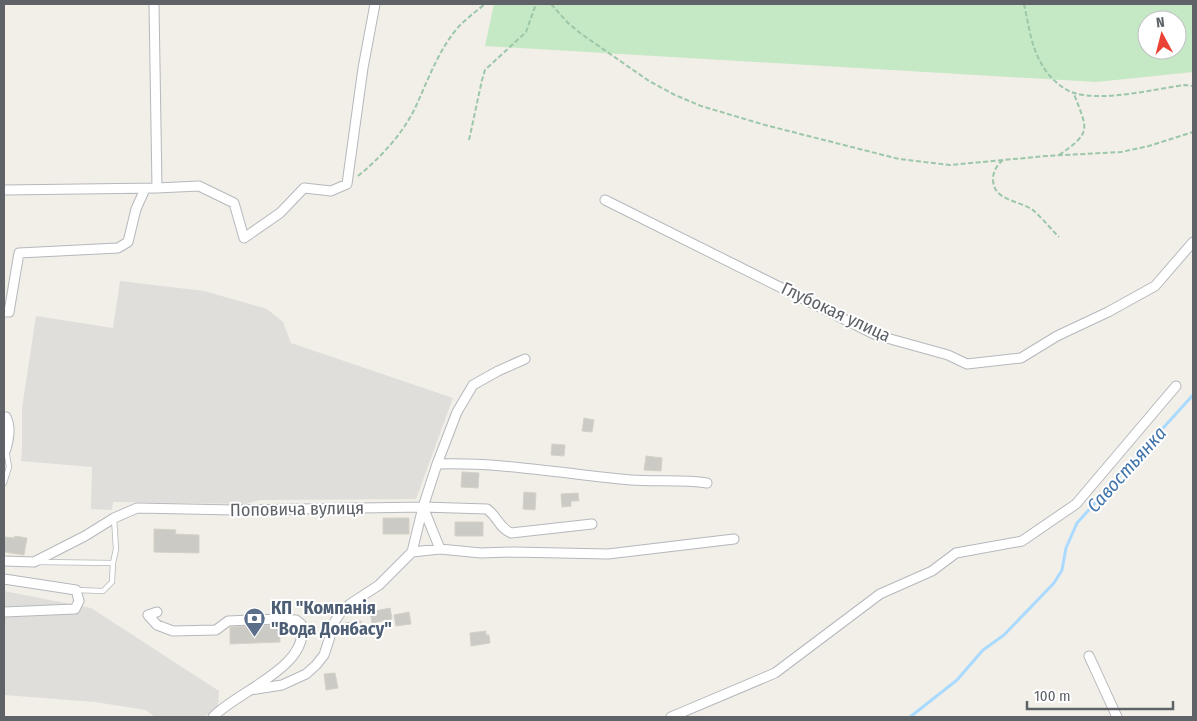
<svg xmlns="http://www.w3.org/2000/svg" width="1197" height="721" viewBox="0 0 1197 721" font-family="'Fira Sans Condensed',sans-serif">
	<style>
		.industrial { fill: #e0deda }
		.green { fill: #c5e8c5; fill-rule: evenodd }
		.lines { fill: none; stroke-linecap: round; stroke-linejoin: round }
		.stream { stroke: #aadaff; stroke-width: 3 }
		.building { fill: #cccac5; stroke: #d6d1c6 }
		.lane-casing { stroke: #b5b8bc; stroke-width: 6 }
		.street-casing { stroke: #b5b8bc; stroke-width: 11 }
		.path { stroke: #9cc7a9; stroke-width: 2; stroke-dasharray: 5 2.5; stroke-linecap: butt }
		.lane { stroke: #fff; stroke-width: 4.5 }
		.street { stroke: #fff; stroke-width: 9 }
		.labels { text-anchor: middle; stroke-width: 4; stroke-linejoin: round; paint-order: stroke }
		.street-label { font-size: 18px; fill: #5f6368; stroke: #fff }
		.service-label { font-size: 18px; font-weight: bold; fill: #4e5e75; stroke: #fff; text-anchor: start }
		.water-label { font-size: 19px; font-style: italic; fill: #4174aa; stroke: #fff }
	</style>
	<rect width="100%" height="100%" fill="#f1efe8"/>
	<path class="industrial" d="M 120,281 L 204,291 L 267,309 L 283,322 L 291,343 L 453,398 L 416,499 L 260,500 L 246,504 L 113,502 L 112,510 L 91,509 L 92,467 L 21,461 L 22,451 L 22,408 L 36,316 L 113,328 Z
		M 4,591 L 91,608 L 219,691 L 218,706 L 204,717 L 155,717 L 146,710 L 95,702 L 4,695 Z"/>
	<path class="green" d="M 494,4 L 1193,4 L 1193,72 L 1096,82 L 485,46 ZM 1147,20 L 1177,20 L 1177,50 L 1147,50 Z"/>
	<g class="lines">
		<path class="stream" d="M 910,717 L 957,680 L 983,650 L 1004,635 L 1054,583 L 1062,570 L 1066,548 L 1077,523 L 1193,395"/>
	</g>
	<path class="building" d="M 584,418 L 594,420 L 592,432 L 582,431 Z
		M 552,444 L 565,445 L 564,456 L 551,455 Z
		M 646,456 L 662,458 L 661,471 L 644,470 Z
		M 462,472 L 479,473 L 478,488 L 461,487 Z
		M 524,492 L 536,493 L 535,510 L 523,509 Z
		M 578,493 L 579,501 L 571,501 L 571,506 L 562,507 L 561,494 Z
		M 383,518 L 409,518 L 409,534 L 383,534 Z
		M 455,522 L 483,522 L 483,536 L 455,536 Z
		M 154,529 L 176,530 L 175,534 L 199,535 L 199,553 L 154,552 Z
		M 15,536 L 27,538 L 24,555 L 4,552 L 5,537 L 14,538 Z
		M 390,608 L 392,619 L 372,623 L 370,612 Z
		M 409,612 L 411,624 L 396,626 L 394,615 Z
		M 361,621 L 362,629 L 346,632 L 345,623 Z
		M 279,625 L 280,642 L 230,644 L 230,627 Z
		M 486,631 L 486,635 L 489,635 L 490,643 L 471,646 L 470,633 Z
		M 335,673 L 338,688 L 326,690 L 324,674 Z"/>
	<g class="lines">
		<defs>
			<path id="lane" d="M 4,483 L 9,467 L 6,449
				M 38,562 L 113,563 L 112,582 L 103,591 L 76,590
				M 113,563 L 116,549 L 114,518"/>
			<path id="street" d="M 154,4 L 157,188
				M 4,190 L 157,188 L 199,186 L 234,203 L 244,238 L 280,213 L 304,188 L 331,191 L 347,184 L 363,68 L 375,4
				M 605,200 L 876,335 L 948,355 L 967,364 L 1021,358 L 1057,336 L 1108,312 L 1155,286 L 1193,242
				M 4,312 L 9,312 L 19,253 L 118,248 L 128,242 L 136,209 L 145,189
				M 4,417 L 6,417 C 11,427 9,438 6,449 L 4,449
				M 437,464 C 502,462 566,474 631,480 C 656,482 682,479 707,483
				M 423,507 L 437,464 L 457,412 L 473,385 L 498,371 L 525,359
				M 412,552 L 440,549 L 481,553 L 513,552 L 608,554 L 734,539
				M 4,561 L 34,562 L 85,536 L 114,518 L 137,508 L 235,510 L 423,507 L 487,509 C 499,518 498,527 511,533 L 592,524
				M 4,579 L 76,590 L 79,601 L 75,609 L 4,612
				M 157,612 L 148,615 L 157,625 L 173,631 L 216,630 L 228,621 L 277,619 L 296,620 L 301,624 C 312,666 236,692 213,717
				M 1089,656 L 1117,717
				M 250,690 L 282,685 L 306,674 L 316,665 L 324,655 L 335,621 L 341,612 L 350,604 L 379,585 L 412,552 L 423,507 L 440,549
				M 671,717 L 775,673 L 880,594 L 932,571 L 956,553 L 1022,541 L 1076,504 L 1176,386"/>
		</defs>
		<use href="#lane" class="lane-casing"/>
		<use href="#street" class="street-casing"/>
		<path class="path" d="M 551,4 L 568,23 L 580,33 L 649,81 L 675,95 L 701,106 L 765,125 L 899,159 L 950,165 L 1046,156 L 1121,152 L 1149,146 L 1193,132
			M 1024,4 C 1028,22 1031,46 1041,63 C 1047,75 1061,89 1074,93 C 1105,102 1153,89 1185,85 L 1193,86
			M 469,140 L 482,80 L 485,70 L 526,32 L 536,4
			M 1059,155 C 1093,132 1087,129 1074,94
			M 1003,160 C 997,165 993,171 993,180 C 994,202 1021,200 1034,211 C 1043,219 1051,229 1059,237
			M 358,176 C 381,157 403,134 416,106 C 427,82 436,57 452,35 C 461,22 473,14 485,4"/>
		<use href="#lane" class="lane"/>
		<use href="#street" class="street"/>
	</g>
	<defs>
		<symbol id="bank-pin" viewBox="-11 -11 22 30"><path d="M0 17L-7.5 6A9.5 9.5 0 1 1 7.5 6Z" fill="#5c6f8a" stroke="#fff"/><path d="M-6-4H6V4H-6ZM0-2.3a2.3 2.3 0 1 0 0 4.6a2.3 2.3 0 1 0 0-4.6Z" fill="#fff"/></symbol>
	</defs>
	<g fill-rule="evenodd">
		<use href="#bank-pin" x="242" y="606" width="25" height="34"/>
	</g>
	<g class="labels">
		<g class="street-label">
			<text transform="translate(836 312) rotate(25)" y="6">Глубокая улица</text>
			<text transform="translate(297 509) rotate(-1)" y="6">Поповича вулиця</text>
		</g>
		<g class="service-label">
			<text x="271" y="614">КП "Компанія<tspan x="271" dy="21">"Вода Донбасу"</tspan></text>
		</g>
		<g class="water-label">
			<text transform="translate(1126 469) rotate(-48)" y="7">Савостьянка</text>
		</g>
	</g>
	<rect width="1197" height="721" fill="none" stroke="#5f6368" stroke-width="10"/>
	<g transform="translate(1162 35) rotate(353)"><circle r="24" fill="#ffffff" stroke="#bfc1c3"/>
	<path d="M0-4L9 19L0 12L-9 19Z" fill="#ea4335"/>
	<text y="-8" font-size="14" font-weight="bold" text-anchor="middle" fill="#5f6368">N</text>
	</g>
	<path d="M1027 701v8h146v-8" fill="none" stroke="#5f6368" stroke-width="2.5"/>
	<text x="1034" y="701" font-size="15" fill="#5f6368" stroke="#ffffff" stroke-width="4" paint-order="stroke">100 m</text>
</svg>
